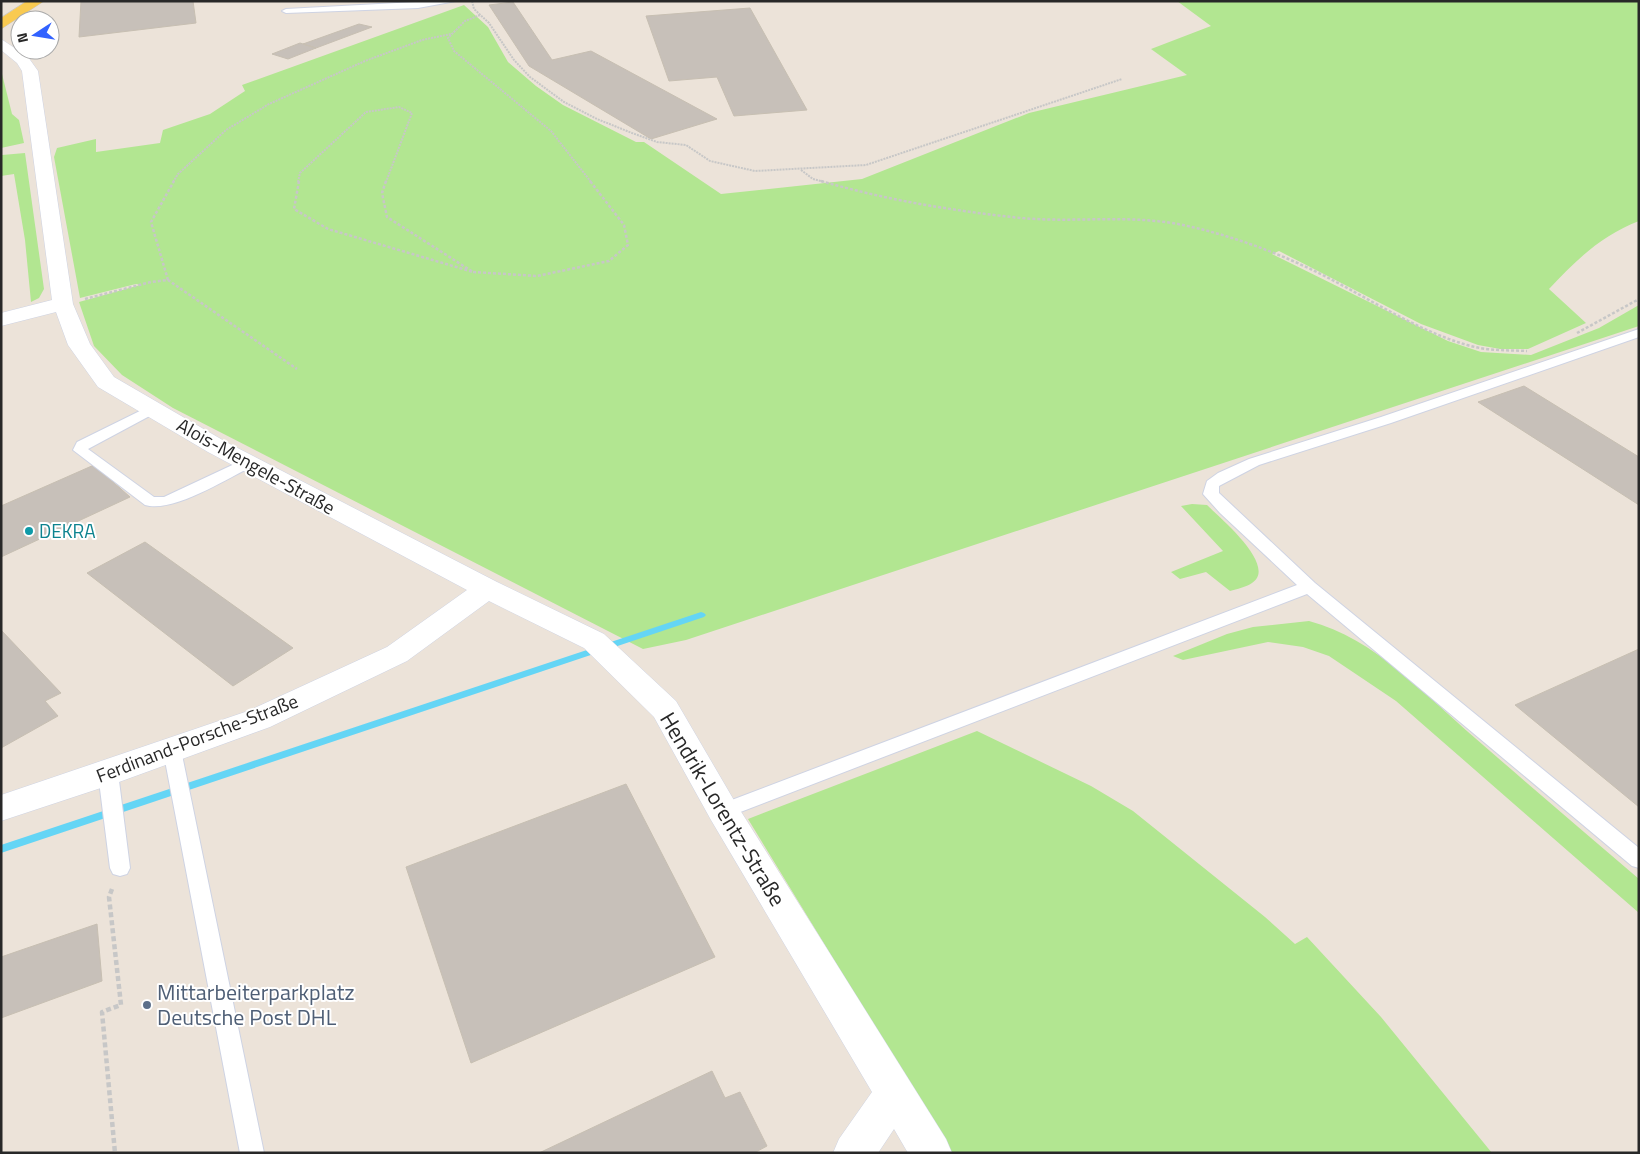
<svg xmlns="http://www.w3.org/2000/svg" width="1640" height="1154" viewBox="0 0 1640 1154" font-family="'Titillium Web',sans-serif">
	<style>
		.green { fill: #b2e691 }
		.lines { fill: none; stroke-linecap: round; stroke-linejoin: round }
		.stream { fill: #64d5f5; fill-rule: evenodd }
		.building { fill: #c7c0b9; stroke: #c7bfb2 }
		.lane-casing { stroke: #ced3e3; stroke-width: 2 }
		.street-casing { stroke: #ced3e3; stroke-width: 1 }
		.primary-casing { stroke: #c7c7c7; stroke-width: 1 }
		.path-far2 { stroke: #c7c7c7; stroke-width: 2; stroke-dasharray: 2 1; stroke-linecap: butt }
		.path-far1 { stroke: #c7c7c7; stroke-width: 2.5; stroke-dasharray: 3 2; stroke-linecap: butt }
		.path { stroke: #c7c7c7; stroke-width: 4.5; stroke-dasharray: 5 3; stroke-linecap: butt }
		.lane { fill: #fff; fill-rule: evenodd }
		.street { fill: #fff; fill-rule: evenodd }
		.primary { fill: #f9ca51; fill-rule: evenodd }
		.culture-dot { fill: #0f9aa8; stroke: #fff; stroke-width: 2 }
		.service-dot { fill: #5c6f8a; stroke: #fff; stroke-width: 2 }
		.labels { text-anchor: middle; stroke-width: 4; stroke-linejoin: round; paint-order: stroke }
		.street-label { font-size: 19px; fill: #282828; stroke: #fff }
		.culture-label { font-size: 19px; fill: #0d838f; stroke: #fff; text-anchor: start }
		.near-street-label { font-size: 22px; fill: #282828; stroke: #fff }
		.near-service-label { font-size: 22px; fill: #4e5e75; stroke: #fff; text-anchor: start }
	</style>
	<rect width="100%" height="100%" fill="#ece3d9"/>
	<path class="green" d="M 1177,1 L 1639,1 L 1639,221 C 1602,235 1576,260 1549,289 L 1586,323 L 1528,349 L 1500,349 L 1478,345 L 1421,324 L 1279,251 L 1272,254 L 1448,341 L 1481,352 L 1531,355 L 1599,328 L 1639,305 L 1639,326 L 686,640 L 643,649 L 173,408 L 122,375 L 94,346 L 79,302 L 140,285 L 136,284 L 80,298 L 54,157 L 57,148 L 96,139 L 96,152 L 160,143 L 163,130 L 210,114 L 245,91 L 242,85 L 464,5 L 488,27 L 508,62 L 536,86 L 563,105 L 636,142 L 644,142 L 721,194 L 862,179 L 1029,113 L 1187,75 L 1151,49 L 1211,26 Z
		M 1,70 L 12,114 L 19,120 L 24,143 L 1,148 Z
		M 25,153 L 44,289 L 39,298 L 31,302 L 25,240 L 14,174 L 1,176 L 2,155 Z
		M 1192,504 L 1207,505 C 1220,518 1278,566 1252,583 C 1246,587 1237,589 1230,591 L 1206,572 L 1180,579 L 1171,572 L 1223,551 L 1181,506 Z
		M 1309,621 C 1375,638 1425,695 1475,738 C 1529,785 1584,832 1639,879 L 1639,913 L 1396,701 L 1329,656 L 1303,647 L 1268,642 L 1183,660 L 1173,656 L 1227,634 L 1253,627 Z
		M 977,731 L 1091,786 L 1133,811 L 1265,917 L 1295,944 L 1307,937 L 1381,1017 L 1492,1153 L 952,1153 L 748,819 Z"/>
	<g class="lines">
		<path class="stream" d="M 701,612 L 704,613 L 706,615 L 704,617 L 1,853 L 1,845 Z"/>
	</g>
	<path class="building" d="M 81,1 L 193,1 L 196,23 L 79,37 Z
		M 513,2 L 552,60 L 591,51 L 717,119 L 651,139 L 529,66 L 489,5 Z
		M 750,8 L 807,110 L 734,116 L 717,77 L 669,81 L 646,16 Z
		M 359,24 L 372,27 L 316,48 L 303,44 Z
		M 300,43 L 316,48 L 288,59 L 272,54 Z
		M 1524,386 L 1639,457 L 1639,505 L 1478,402 Z
		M 94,465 L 130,497 L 1,557 L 1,506 Z
		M 145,542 L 293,648 L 233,686 L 87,573 Z
		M 1,630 L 61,693 L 45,701 L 58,716 L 1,748 Z
		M 1639,649 L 1639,807 L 1515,705 Z
		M 626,784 L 715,957 L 471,1063 L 406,867 Z
		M 97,924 L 102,981 L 1,1018 L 1,957 Z
		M 712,1071 L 725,1098 L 740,1092 L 767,1146 L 754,1153 L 539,1153 Z"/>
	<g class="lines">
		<defs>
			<path id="lane" d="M 434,1 L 456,1 L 418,8 L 286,13 L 282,11 L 286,9 Z
				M 1639,329 L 1639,337 L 1391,423 L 1259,465 L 1219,486 L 1219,493 L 1315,583 L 1639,848 L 1639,868 L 1632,866 L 1307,594 L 730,816 L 723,819 L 716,816 L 713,811 L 716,806 L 1297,585 L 1220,513 L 1203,494 L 1207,481 L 1218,473 L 1249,459 L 1381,417 Z
				M 152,405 L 159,409 L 157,412 L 88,449 L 154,497 L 164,497 L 243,460 L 253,460 L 255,463 L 253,466 C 226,479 174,513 145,505 L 73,450 L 77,442 Z
				M 172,743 L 179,745 L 181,750 L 264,1153 L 240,1153 L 163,750 L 165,745 Z
				M 108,766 L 115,768 L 118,773 L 130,868 L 127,874 L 120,876 L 113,874 L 110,868 L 98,773 L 101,768 Z"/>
			<path id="street" d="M 1,39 L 28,57 L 38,71 L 73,304 L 90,344 L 114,377 L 226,442 L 497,582 L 604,634 L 676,701 L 735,802 L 946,1139 L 952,1153 L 908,1153 L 894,1129 L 878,1153 L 833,1153 L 839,1139 L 872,1092 L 711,820 L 654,717 L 584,648 L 489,601 L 407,661 L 270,727 L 119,782 L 1,821 L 1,795 L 248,711 L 387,647 L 467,590 L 208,452 L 98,387 L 68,345 L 56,312 L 1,326 L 1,313 L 52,300 L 22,71 L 17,63 L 1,50 Z"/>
			<path id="primary" d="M 27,1 L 44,1 L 1,29 L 1,18 Z"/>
		</defs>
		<use href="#lane" class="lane-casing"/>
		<use href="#street" class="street-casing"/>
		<use href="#primary" class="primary-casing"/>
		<path class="path-far2" d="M 472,1 L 474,9 L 489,23 L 514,60 L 530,77 L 564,102 L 597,119 L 632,133 L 657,142 L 686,145 L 710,161 L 755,171 L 866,165 L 1122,79
			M 480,15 L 465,21 L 448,38 L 454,51 L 551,131 L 591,182
			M 801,170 L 813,179 L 825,182
			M 173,182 L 178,174 L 226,130 L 269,104 L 365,61 L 422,40 L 451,34
			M 298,182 L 300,173 L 366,112 L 399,107 L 412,113 L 386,182"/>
		<path class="path-far1" d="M 299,181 L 294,209 L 328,229 L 473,272
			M 386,181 L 382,193 L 387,217 L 473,272
			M 821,181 C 886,200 954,211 1021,218 C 1075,223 1130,214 1183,225 C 1225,234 1265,248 1304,266 C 1359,291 1409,328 1467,345 C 1487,351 1507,350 1527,351
			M 473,272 L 537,276 L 609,261 L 628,245 L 624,225 L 590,181
			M 168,280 L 151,222 L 174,181
			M 85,299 L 151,282 L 168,280 L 297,369
			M 1577,333 L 1639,299"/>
		<path class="path" d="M 112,889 L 109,897 L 121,1005 L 102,1012 L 115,1153"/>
		<use href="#lane" class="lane"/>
		<use href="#street" class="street"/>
		<use href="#primary" class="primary"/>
	</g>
	<circle class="culture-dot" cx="29" cy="531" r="5"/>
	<circle class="service-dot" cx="147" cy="1005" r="5"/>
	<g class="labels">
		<g class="street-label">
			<text transform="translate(256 466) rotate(29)" y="7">Alois-Mengele-Straße</text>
			<text transform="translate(197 738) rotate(-21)" y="7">Ferdinand-Porsche-Straße</text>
		</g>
		<g class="culture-label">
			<text x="39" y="538">DEKRA</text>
		</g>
		<g class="near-street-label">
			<text transform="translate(723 809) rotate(59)" y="8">Hendrik-Lorentz-Straße</text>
		</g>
		<g class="near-service-label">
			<text x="157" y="1000">Mittarbeiterparkplatz<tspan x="157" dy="25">Deutsche Post DHL</tspan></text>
		</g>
	</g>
	<rect width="1640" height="1154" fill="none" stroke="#282828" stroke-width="5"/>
	<g transform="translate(35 35) rotate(258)"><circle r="24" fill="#ffffff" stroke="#a9a9a9"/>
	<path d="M0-4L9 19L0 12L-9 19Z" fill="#3262ff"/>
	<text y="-8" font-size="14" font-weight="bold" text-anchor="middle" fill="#282828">N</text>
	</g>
</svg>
